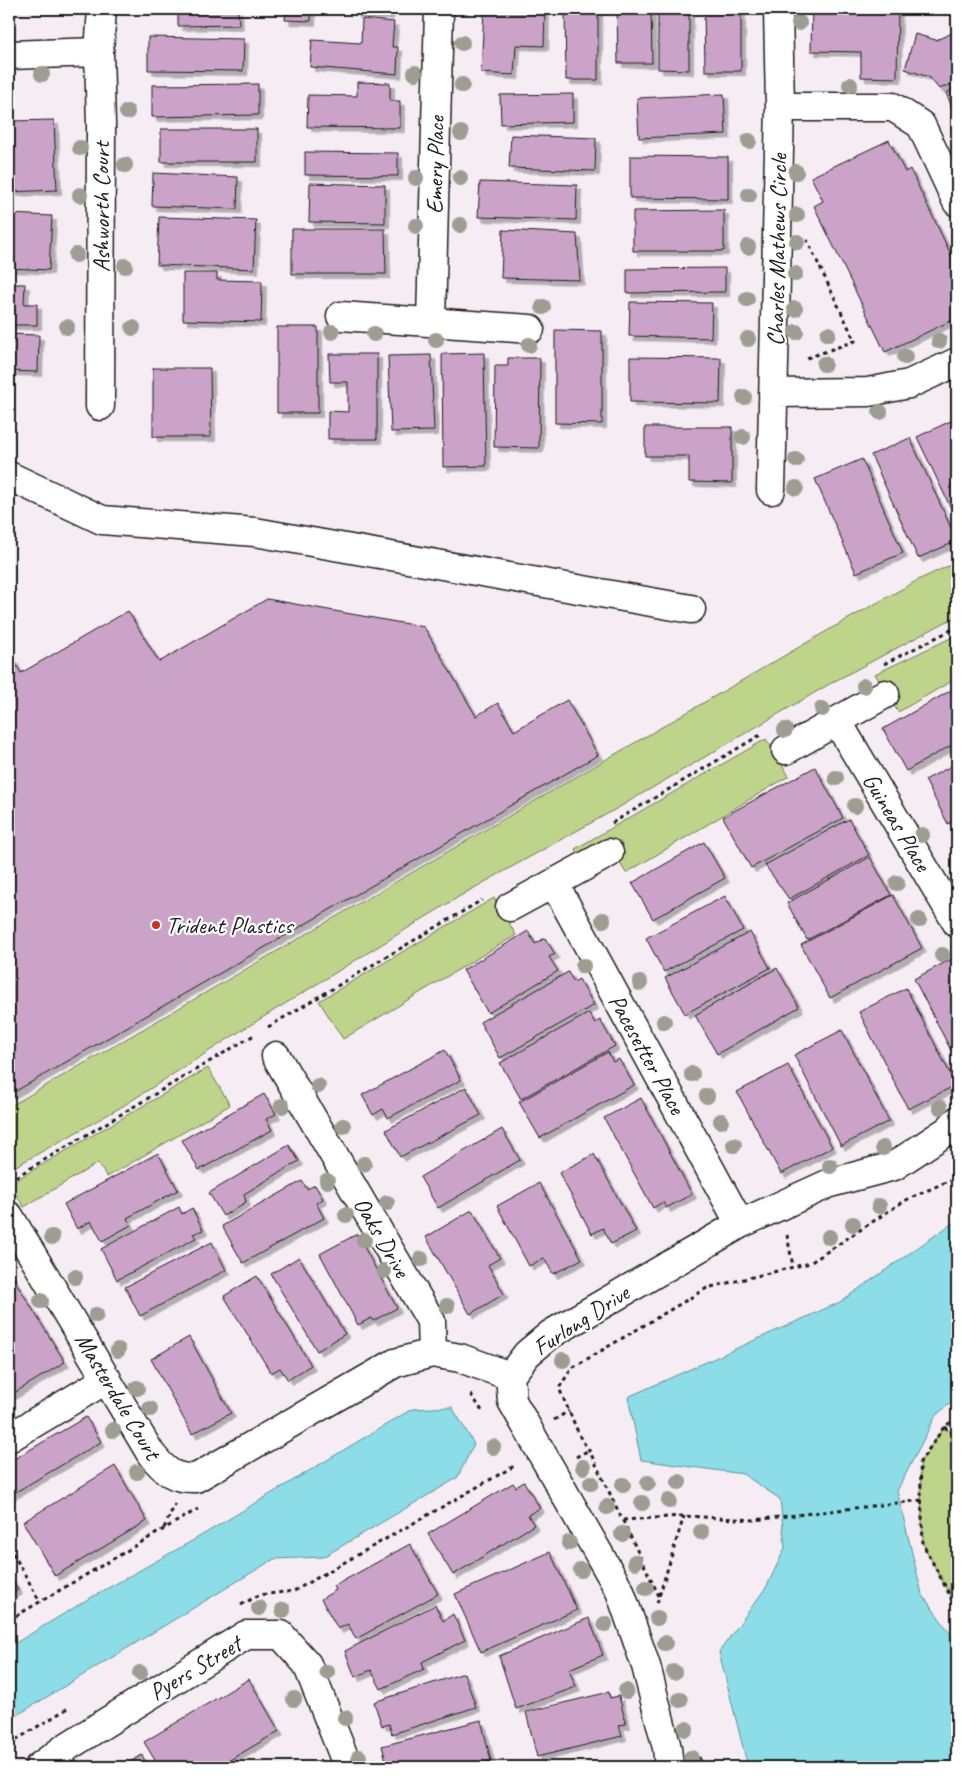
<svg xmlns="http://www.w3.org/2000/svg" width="966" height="1776" viewBox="0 0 966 1776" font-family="Caveat,sans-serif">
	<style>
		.green { fill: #bed48a; stroke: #6d7853 }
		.water { fill: #8cdde7; stroke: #5f9096 }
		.building { fill: #cba2c8; stroke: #1c1c1c; filter: url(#shadow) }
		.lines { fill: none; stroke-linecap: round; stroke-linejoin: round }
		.minor-casing { stroke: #1c1c1c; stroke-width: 31 }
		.path { stroke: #1c1c1c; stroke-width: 3; stroke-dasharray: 4 4; stroke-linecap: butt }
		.minor { stroke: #fff; stroke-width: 28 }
		.tree { fill: #9d9d92 }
		.poi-dot { fill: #c8321e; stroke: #fff; stroke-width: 2 }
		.labels { text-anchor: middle; stroke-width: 4.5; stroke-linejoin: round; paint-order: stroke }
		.street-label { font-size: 24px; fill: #1c1c1c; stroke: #fff }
		.poi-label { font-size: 24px; fill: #1c1c1c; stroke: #fff; text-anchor: start }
	</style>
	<defs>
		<filter id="shadow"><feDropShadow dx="4.5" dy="4.5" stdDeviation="0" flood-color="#0004"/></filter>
	</defs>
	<rect width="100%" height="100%" fill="#f5ecf4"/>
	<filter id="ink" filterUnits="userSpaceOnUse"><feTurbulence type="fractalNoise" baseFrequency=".02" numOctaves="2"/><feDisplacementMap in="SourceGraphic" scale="10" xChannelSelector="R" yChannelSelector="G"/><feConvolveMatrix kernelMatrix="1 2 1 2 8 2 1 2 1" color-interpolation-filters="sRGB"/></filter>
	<g filter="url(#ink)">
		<path class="green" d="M 957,562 L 957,616 L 833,682 L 616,809 L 465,893 L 239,1032 L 123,1106 L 9,1170 L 9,1107 L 832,628 L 918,580 Z
			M 957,635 L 957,678 L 898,712 L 875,674 Z
			M 766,739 L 789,776 L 626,873 L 607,843 L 581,858 L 575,849 Z
			M 494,898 L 516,935 L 343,1039 L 319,1001 Z
			M 208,1068 L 230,1105 L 107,1177 L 98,1163 L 24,1207 L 9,1184 Z
			M 944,1427 L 957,1436 L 957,1609 L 923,1544 L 920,1462 Z"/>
		<path class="water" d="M 957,1220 L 957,1398 L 936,1415 L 897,1491 L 922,1594 L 952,1636 L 957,1649 L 957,1767 L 748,1767 L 719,1652 L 767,1586 L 785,1548 L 780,1499 L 743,1474 L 641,1460 L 628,1397 L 840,1302 Z
			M 452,1407 L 474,1444 L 457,1478 L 323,1557 L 274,1559 L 9,1720 L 9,1647 L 85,1601 L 199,1537 L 412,1409 Z"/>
		<path class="building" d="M 178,9 L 238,9 L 239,25 L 178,26 Z
			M 286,9 L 311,9 L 311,21 L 285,20 Z
			M 355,9 L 389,9 L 389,15 L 355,14 Z
			M 484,9 L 545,9 L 544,46 L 516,45 L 514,75 L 481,73 Z
			M 557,9 L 598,9 L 598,80 L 566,80 L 565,9 Z
			M 617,9 L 651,9 L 652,63 L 618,63 Z
			M 658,9 L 689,9 L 689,70 L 658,69 Z
			M 704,9 L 741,9 L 741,71 L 705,71 Z
			M 812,9 L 898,9 L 897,78 L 861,77 L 861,52 L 811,51 Z
			M 362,19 L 394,22 L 392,47 L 398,47 L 397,74 L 310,67 L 312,40 L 361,43 Z
			M 957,31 L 957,82 L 939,89 L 929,77 L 905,69 L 915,34 L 936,40 Z
			M 148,37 L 244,39 L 243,71 L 148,70 Z
			M 357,82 L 390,83 L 390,101 L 400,101 L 400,128 L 307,127 L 308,95 L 357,96 Z
			M 258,84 L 258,115 L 152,117 L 152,85 Z
			M 957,88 L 957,119 L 946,93 Z
			M 573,94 L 573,122 L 501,124 L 500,95 Z
			M 724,94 L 726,134 L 639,138 L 637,98 Z
			M 54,120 L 57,190 L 9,192 L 9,121 Z
			M 161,129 L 257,129 L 257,162 L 161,162 Z
			M 511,135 L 596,138 L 595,171 L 509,168 Z
			M 889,140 L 905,172 L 910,169 L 957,267 L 957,318 L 885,352 L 814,206 L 823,201 L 811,177 Z
			M 305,152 L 398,153 L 398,176 L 305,175 Z
			M 630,156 L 728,157 L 728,199 L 630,198 Z
			M 153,173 L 238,177 L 237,209 L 152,206 Z
			M 480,182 L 577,185 L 576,220 L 478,217 Z
			M 310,183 L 385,185 L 385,223 L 309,222 Z
			M 724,210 L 724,251 L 633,251 L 633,211 Z
			M 9,214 L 52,216 L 49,270 L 9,268 Z
			M 159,217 L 256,220 L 254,269 L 157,265 Z
			M 292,229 L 385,229 L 386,274 L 292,274 Z
			M 503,230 L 577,234 L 580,280 L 501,278 Z
			M 725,268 L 725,292 L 627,293 L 627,269 Z
			M 183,273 L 217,273 L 217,280 L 262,281 L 261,322 L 183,320 Z
			M 9,284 L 25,284 L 24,304 L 37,304 L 37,325 L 9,325 Z
			M 630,302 L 712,303 L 711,338 L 629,336 Z
			M 277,327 L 318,327 L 318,413 L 277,413 Z
			M 555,330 L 602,331 L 602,424 L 555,423 Z
			M 9,334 L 39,335 L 38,372 L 9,371 Z
			M 484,353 L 486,466 L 443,467 L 442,354 Z
			M 329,354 L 377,354 L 377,439 L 328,439 L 328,411 L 348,412 L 348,382 L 330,382 Z
			M 431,355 L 434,431 L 391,432 L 388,356 Z
			M 630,357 L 721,358 L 720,403 L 630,402 Z
			M 508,358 L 540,358 L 539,448 L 494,447 L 495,366 L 508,366 Z
			M 153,368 L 210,368 L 211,437 L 153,437 Z
			M 957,418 L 957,521 L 917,437 Z
			M 645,427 L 732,427 L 732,483 L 689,482 L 689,456 L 645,456 Z
			M 910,438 L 957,541 L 918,558 L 871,455 Z
			M 862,459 L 903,553 L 856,573 L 815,479 Z
			M 267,599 L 424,627 L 476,716 L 498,703 L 514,731 L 567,700 L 598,755 L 9,1095 L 9,652 L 21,673 L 128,611 L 159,662 Z
			M 957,687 L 957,742 L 906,771 L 883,729 Z
			M 957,763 L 957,819 L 948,824 L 925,780 Z
			M 815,767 L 843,818 L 751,868 L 723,817 Z
			M 849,819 L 869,855 L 789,899 L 765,865 Z
			M 704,842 L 725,878 L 653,919 L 632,883 Z
			M 870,857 L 891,895 L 807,940 L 787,903 Z
			M 893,895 L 922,948 L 830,998 L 801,945 Z
			M 725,896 L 743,930 L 664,972 L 646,938 Z
			M 528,931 L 535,944 L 545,938 L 555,954 L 549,957 L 558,971 L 488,1013 L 463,970 Z
			M 750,932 L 770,968 L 685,1014 L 665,978 Z
			M 957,956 L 957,1062 L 914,979 Z
			M 777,968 L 799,1007 L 717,1054 L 695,1015 Z
			M 568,972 L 574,982 L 579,979 L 594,1005 L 500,1058 L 480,1022 Z
			M 906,988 L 956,1085 L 908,1109 L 859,1012 Z
			M 589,1013 L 595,1023 L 600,1020 L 615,1046 L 521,1099 L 500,1063 Z
			M 842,1030 L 889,1121 L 841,1146 L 794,1055 Z
			M 445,1050 L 461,1080 L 388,1118 L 383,1109 L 373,1115 L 362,1095 Z
			M 608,1052 L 613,1062 L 619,1059 L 634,1085 L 540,1138 L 519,1102 Z
			M 788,1065 L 832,1147 L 781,1174 L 737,1092 Z
			M 466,1087 L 481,1115 L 400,1157 L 386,1130 Z
			M 264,1094 L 276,1114 L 266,1119 L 272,1130 L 199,1170 L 182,1140 Z
			M 641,1098 L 692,1194 L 666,1208 L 663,1202 L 653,1208 L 604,1118 Z
			M 502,1129 L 520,1160 L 438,1208 L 420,1177 Z
			M 289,1145 L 299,1161 L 244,1194 L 246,1202 L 223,1216 L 209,1193 Z
			M 158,1153 L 178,1190 L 127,1218 L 131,1225 L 102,1241 L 91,1221 L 77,1229 L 64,1204 Z
			M 594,1154 L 636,1231 L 611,1244 L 603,1228 L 592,1234 L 559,1173 Z
			M 302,1181 L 307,1189 L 315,1185 L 323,1199 L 316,1203 L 324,1218 L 243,1263 L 222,1226 Z
			M 539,1183 L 582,1259 L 553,1274 L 544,1258 L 529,1266 L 497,1206 Z
			M 179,1207 L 182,1214 L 192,1208 L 203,1230 L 193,1234 L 196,1238 L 117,1280 L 101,1249 Z
			M 472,1210 L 500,1258 L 488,1265 L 504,1294 L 470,1314 L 426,1237 Z
			M 357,1234 L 397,1308 L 373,1321 L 371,1318 L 358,1325 L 320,1254 Z
			M 212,1242 L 226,1270 L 140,1316 L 125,1287 Z
			M 299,1257 L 345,1334 L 317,1351 L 271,1274 Z
			M 9,1271 L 65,1362 L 9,1396 Z
			M 257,1276 L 311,1365 L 288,1380 L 280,1368 L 271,1373 L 224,1296 Z
			M 189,1337 L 231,1413 L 192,1434 L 151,1359 Z
			M 86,1417 L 101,1442 L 9,1496 L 9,1462 Z
			M 115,1466 L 147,1521 L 55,1576 L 23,1522 Z
			M 524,1482 L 540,1508 L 528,1515 L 534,1525 L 453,1575 L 428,1534 L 513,1483 L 516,1487 Z
			M 410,1544 L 438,1594 L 356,1639 L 348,1624 L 338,1629 L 321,1599 L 336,1590 L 334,1586 Z
			M 550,1552 L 577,1610 L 481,1652 L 455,1594 Z
			M 9,1575 L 18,1590 L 9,1596 Z
			M 435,1605 L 443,1621 L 453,1614 L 465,1640 L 422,1662 L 424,1669 L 381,1689 L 371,1670 L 355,1677 L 345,1651 Z
			M 589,1618 L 603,1655 L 569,1669 L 576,1687 L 516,1709 L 499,1656 Z
			M 464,1673 L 476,1707 L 392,1734 L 389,1724 L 382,1726 L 374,1702 Z
			M 249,1679 L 279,1731 L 218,1767 L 159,1767 L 144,1742 Z
			M 609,1692 L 610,1698 L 619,1696 L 626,1724 L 619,1725 L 622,1736 L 537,1757 L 526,1712 Z
			M 481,1720 L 491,1761 L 466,1767 L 388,1767 L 382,1746 Z
			M 142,1755 L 148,1767 L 121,1767 Z"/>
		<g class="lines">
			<defs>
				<path id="minor" d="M 9,55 L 99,52
					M 780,107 L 893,107 L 921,125 L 957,202
					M 341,316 L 530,329
					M 431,322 L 439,9
					M 773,393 L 868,392 L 909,384 L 957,362
					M 100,406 L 101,125 L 99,52 L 102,9
					M 9,476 L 102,520 L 255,532 L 691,609
					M 771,490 L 780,107 L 778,9
					M 837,721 L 885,694
					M 786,750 L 837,721 L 957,923
					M 554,883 L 740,1224
					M 510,907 L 609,853
					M 276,1056 L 431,1321 L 432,1353 L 460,1358 L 510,1376
					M 9,1216 L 151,1454 C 165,1471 173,1479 196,1478 L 395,1363 L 432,1353
					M 9,1438 L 107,1379
					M 39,1767 L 65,1748 L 246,1635 L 281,1635 L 307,1664 L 348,1767
					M 669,1767 L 667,1748 L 646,1666 L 620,1591 L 512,1401 L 510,1376 L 527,1354 L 551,1334 L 740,1224 L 830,1183 L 894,1166 L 947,1131 L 957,1121"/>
			</defs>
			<use href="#minor" class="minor-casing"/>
			<path class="path" d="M 807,358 L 855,341 L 807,240
				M 884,664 L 957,627
				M 612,823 L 762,734
				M 268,1027 L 482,900
				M 9,1181 L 254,1035
				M 787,1235 L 793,1266
				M 471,1394 L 484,1414
				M 957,1418 L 944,1427 L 920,1462 L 923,1544 L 957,1609
				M 554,1420 L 569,1411
				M 944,1427 L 957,1436
				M 576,1457 L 589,1450
				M 623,1520 L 684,1516 L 754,1520 L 922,1500
				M 164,1528 L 175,1504
				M 9,1546 L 40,1602
				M 659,1596 L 589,1450 L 581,1439 L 559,1388 L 572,1368 L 707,1288 L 810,1263 L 904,1201 L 957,1177
				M 657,1603 L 684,1516
				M 241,1605 L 259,1595 L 294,1591 L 516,1465
				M 9,1620 L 198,1509
				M 9,1744 L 70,1707
				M 699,1757 L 703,1767"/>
			<use href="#minor" class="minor"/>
		</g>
		<g class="tree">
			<circle cx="799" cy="23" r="8"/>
			<circle cx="462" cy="43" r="8"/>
			<circle cx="415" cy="73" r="8"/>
			<circle cx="42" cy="74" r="8"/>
			<circle cx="462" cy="85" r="8"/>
			<circle cx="850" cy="85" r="8"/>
			<circle cx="127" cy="112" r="8"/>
			<circle cx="461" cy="133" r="8"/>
			<circle cx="749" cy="141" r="8"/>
			<circle cx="80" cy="148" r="8"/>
			<circle cx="125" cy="165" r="8"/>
			<circle cx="796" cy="172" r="8"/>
			<circle cx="416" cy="178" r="8"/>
			<circle cx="460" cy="178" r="8"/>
			<circle cx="80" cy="195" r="8"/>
			<circle cx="749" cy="195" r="8"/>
			<circle cx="797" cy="215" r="8"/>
			<circle cx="460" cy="225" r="8"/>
			<circle cx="416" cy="226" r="8"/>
			<circle cx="797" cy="242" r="8"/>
			<circle cx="748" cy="247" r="8"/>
			<circle cx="76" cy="255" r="8"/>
			<circle cx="125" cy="266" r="8"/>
			<circle cx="795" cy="274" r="8"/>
			<circle cx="747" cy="299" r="8"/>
			<circle cx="543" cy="307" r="8"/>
			<circle cx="795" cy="309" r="8"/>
			<circle cx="67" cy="327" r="8"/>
			<circle cx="133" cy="328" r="8"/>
			<circle cx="332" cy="332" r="8"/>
			<circle cx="796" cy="332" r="8"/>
			<circle cx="374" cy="334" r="8"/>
			<circle cx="828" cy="334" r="8"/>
			<circle cx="748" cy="339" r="8"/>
			<circle cx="436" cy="340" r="8"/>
			<circle cx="939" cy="341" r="8"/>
			<circle cx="529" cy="345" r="8"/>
			<circle cx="905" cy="357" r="8"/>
			<circle cx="824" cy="364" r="8"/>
			<circle cx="744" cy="397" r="8"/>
			<circle cx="880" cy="412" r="8"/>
			<circle cx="743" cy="437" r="8"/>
			<circle cx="796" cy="460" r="8"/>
			<circle cx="796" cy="488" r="8"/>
			<circle cx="864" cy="686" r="8"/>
			<circle cx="822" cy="709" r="8"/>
			<circle cx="785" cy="730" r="8"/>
			<circle cx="836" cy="778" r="8"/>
			<circle cx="855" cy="806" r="8"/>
			<circle cx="922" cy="835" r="8"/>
			<circle cx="897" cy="883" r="8"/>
			<circle cx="603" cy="920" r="8"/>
			<circle cx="919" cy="920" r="8"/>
			<circle cx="942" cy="955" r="8"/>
			<circle cx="583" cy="966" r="8"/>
			<circle cx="640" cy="983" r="8"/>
			<circle cx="664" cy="1022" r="8"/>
			<circle cx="692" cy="1074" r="8"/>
			<circle cx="318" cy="1086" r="8"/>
			<circle cx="707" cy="1096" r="8"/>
			<circle cx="282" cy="1106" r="8"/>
			<circle cx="940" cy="1107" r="8"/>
			<circle cx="721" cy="1121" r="8"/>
			<circle cx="343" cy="1126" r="8"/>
			<circle cx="734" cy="1145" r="8"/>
			<circle cx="883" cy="1148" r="8"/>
			<circle cx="364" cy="1164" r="8"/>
			<circle cx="830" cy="1166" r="8"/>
			<circle cx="327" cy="1181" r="8"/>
			<circle cx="387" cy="1203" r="8"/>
			<circle cx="879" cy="1206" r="8"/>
			<circle cx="346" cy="1215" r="8"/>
			<circle cx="853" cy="1224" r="8"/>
			<circle cx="52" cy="1237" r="8"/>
			<circle cx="829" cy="1237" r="8"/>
			<circle cx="364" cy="1240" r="8"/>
			<circle cx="421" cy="1259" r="8"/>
			<circle cx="384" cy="1271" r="8"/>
			<circle cx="75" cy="1277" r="8"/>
			<circle cx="41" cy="1301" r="8"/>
			<circle cx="447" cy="1306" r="8"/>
			<circle cx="96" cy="1315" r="8"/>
			<circle cx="118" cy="1350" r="8"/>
			<circle cx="563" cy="1360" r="8"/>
			<circle cx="137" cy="1388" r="8"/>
			<circle cx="150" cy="1409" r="8"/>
			<circle cx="113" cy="1430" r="8"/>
			<circle cx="493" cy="1447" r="8"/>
			<circle cx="583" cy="1467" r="8"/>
			<circle cx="137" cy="1472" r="8"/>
			<circle cx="679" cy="1482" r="8"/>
			<circle cx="591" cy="1483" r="8"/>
			<circle cx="648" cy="1483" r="8"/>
			<circle cx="623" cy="1485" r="8"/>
			<circle cx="669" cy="1501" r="8"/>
			<circle cx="642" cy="1503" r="8"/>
			<circle cx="607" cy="1507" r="8"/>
			<circle cx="701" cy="1532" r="8"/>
			<circle cx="622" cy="1534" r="8"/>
			<circle cx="569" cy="1543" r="8"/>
			<circle cx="635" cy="1562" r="8"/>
			<circle cx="581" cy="1570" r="8"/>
			<circle cx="646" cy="1588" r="8"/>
			<circle cx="259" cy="1608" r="8"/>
			<circle cx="283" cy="1610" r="8"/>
			<circle cx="657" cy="1618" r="8"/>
			<circle cx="605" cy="1624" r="8"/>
			<circle cx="665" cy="1643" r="8"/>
			<circle cx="327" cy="1672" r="8"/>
			<circle cx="674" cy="1672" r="8"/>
			<circle cx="140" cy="1673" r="8"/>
			<circle cx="626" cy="1691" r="8"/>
			<circle cx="294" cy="1699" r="8"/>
			<circle cx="680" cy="1700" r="8"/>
			<circle cx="345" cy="1718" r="8"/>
			<circle cx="686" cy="1729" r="8"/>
			<circle cx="359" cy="1757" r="8"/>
			<circle cx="691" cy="1758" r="8"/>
		</g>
	</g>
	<circle class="poi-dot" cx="156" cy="925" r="5"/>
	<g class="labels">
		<g class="street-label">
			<text transform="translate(435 165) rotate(-89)" y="8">Emery Place</text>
			<text transform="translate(101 207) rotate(-90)" y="8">Ashworth Court</text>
			<text transform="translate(777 250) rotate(-89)" y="8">Charles Mathews Circle</text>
			<text transform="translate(897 822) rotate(59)" y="8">Guineas Place</text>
			<text transform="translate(647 1054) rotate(61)" y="8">Pacesetter Place</text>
			<text transform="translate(382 1237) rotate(60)" y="8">Oaks Drive</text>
			<text transform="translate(581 1320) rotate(-33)" y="8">Furlong Drive</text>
			<text transform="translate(118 1396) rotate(59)" y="8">Masterdale Court</text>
			<text transform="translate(195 1668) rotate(-31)" y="8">Pyers Street</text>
		</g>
		<g class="poi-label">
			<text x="166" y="933">Trident Plastics</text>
		</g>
	</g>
	<rect width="966" height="1776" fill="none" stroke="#fff" stroke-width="30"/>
	<rect x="15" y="15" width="936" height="1746" fill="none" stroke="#1c1c1c" stroke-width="2" filter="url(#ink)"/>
</svg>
